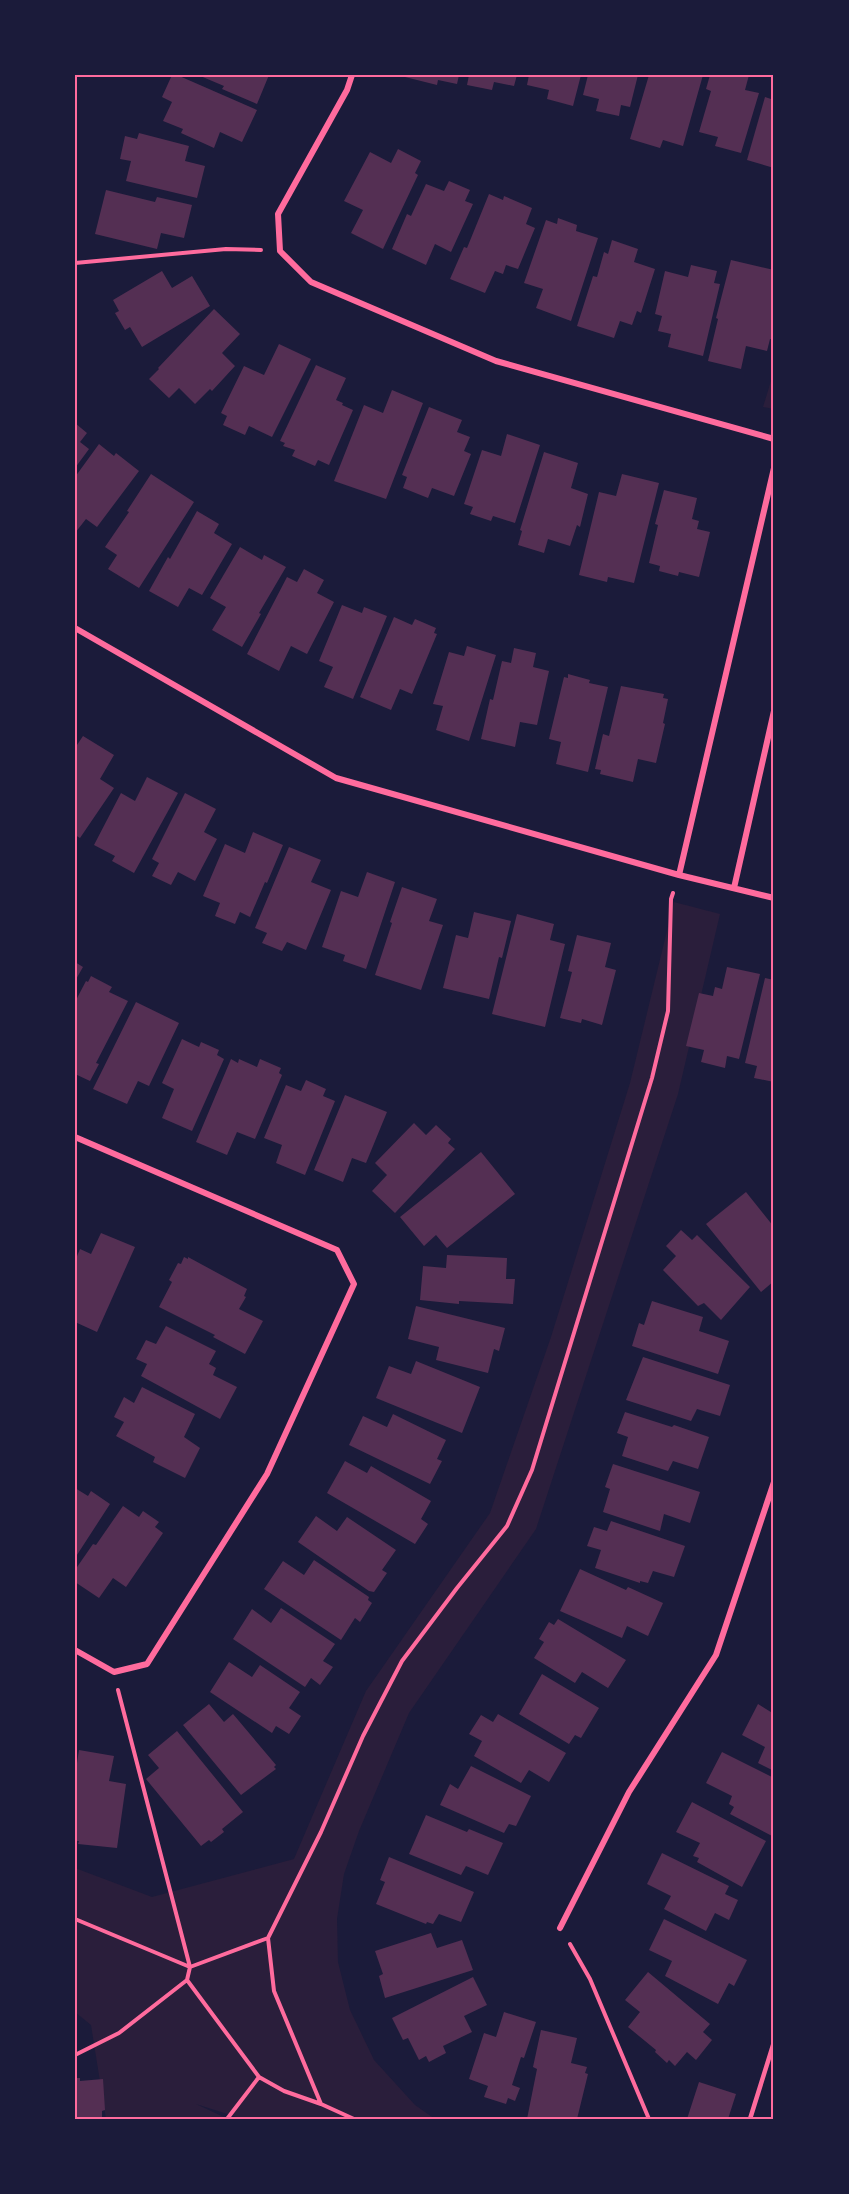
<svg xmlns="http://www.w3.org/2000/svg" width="849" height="2194" viewBox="0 0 849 2194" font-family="'IBM Plex Sans',sans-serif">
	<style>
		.green { fill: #2a1e3b }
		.building { fill: #542f53 }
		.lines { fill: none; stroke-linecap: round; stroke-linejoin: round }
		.path { stroke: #ff6b9d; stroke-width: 4 }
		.service { stroke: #ff6b9d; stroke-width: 4.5 }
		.minor { stroke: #ff6b9d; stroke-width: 6 }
		.neatline { fill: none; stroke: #ff6b9d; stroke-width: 2 }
	</style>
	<rect width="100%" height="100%" fill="#1b1b3a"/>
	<path class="green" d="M 774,371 L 774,409 L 763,407 Z
		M 674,902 L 720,914 L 678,1094 L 536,1529 L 409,1713 L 359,1831 L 344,1874 L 337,1919 L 338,1962 L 350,2010 L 374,2060 L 415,2105 L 435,2119 L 243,2119 L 196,2104 L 228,2119 L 106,2119 L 91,2025 L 75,2012 L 75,1868 L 152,1897 L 294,1859 L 366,1691 L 490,1513 L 551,1337 L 630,1083 Z"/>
	<path class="building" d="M 172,75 L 177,75 L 257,110 L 242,142 L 220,132 L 214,148 L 181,133 L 183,129 L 163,121 L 172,102 L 162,97 Z
		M 198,75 L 269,75 L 257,104 L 222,89 L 224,86 Z
		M 406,75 L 459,75 L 457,84 L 438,80 L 437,85 L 405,77 Z
		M 469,75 L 517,75 L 514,86 L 494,82 L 492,90 L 467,85 Z
		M 529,75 L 581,75 L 573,106 L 547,99 L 549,90 L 527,85 Z
		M 588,75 L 638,75 L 630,107 L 621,105 L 619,116 L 596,111 L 599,99 L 583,95 Z
		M 649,75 L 703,75 L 683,146 L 663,140 L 660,148 L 630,139 Z
		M 710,75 L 749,75 L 745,90 L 759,93 L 741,153 L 715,146 L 718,137 L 699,132 L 711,91 L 706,89 Z
		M 765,97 L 774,100 L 774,168 L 747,160 Z
		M 139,133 L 189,146 L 185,161 L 205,166 L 197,198 L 126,181 L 131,161 L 120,159 L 125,136 L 137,139 Z
		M 398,149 L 421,161 L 415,173 L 418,175 L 383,249 L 351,233 L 363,210 L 344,201 L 370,152 L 391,163 Z
		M 449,181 L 470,190 L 465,201 L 473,204 L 451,252 L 435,244 L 426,265 L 392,249 L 407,214 L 411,216 L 426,184 L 444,191 Z
		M 106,190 L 155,202 L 157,197 L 192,205 L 184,238 L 161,233 L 157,249 L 95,234 Z
		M 489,194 L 503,200 L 504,196 L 532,208 L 526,224 L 535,228 L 518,269 L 506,265 L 503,274 L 495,271 L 485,293 L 450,279 L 464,247 L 467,248 Z
		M 558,218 L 577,225 L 576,231 L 598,238 L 571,321 L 536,308 L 543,289 L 524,283 L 546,220 L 557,224 Z
		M 612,240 L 638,249 L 634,262 L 655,269 L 641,313 L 637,311 L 632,325 L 620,321 L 614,338 L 577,326 L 593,276 L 597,277 L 604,252 L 608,254 Z
		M 731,260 L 774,270 L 772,339 L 770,339 L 767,351 L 746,346 L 741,369 L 708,361 L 718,319 L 716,318 Z
		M 691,265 L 717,271 L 714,283 L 720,284 L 703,356 L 668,347 L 671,334 L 658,331 L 662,316 L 655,314 L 665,271 L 688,277 Z
		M 162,271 L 172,288 L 192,276 L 210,306 L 142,347 L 130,327 L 125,330 L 115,313 L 119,311 L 113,300 Z
		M 214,309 L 240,334 L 222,353 L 235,366 L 212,391 L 210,389 L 195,404 L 179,388 L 169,398 L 149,379 L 159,369 L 158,368 Z
		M 279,344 L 311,359 L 272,437 L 249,426 L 245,435 L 223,425 L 227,416 L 221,413 L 244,366 L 264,375 Z
		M 316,365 L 346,378 L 336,400 L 343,403 L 342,405 L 353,410 L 329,465 L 318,460 L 315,466 L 292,456 L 295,450 L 283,446 L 285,443 L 280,441 Z
		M 392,390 L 423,403 L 386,499 L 334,481 L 364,405 L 383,413 Z
		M 429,407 L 462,420 L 457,432 L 470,437 L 464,451 L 471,454 L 454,496 L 432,488 L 428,498 L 403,488 L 407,477 L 402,475 Z
		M 75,423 L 87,433 L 80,442 L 89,449 L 75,468 Z
		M 507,434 L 540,445 L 515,523 L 493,516 L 491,521 L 470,514 L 473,507 L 464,504 L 482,450 L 501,456 Z
		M 99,444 L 114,456 L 116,453 L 139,471 L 97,527 L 86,519 L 75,533 L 75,477 Z
		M 544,452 L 578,463 L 571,488 L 588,494 L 580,527 L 577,525 L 570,546 L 548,539 L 544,553 L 518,545 L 522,531 L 520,530 Z
		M 151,474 L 194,502 L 139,588 L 108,569 L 117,555 L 105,547 L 129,512 L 127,511 Z
		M 622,474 L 659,483 L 634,583 L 608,577 L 607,582 L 579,575 L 599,492 L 616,496 Z
		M 664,490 L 697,498 L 692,519 L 699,521 L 697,529 L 710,532 L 699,577 L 679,572 L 678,576 L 659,571 L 660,566 L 649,563 L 658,525 L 655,524 Z
		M 197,511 L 219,524 L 214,533 L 232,544 L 202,595 L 189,588 L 178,607 L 149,591 L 168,557 L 170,559 Z
		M 240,547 L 262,560 L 264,555 L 286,567 L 259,613 L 261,614 L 242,647 L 212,630 L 226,607 L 210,598 Z
		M 304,569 L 324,580 L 317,593 L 334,602 L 307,654 L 291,646 L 279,671 L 247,654 L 287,577 L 297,582 Z
		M 342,605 L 362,613 L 364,607 L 387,616 L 353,699 L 324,687 L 333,667 L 319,661 Z
		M 394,617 L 412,625 L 415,619 L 436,628 L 434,633 L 437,634 L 412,694 L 400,689 L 391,710 L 360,697 Z
		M 467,646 L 496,655 L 469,741 L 436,730 L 443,706 L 433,704 L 449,652 L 464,656 Z
		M 514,648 L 536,653 L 533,667 L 549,671 L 537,725 L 520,722 L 515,747 L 481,739 L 490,699 L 493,700 L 502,661 L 511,663 Z
		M 568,674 L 590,680 L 589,683 L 608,687 L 588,772 L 556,764 L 561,742 L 549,739 L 564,677 L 568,678 Z
		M 621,686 L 664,694 L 663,698 L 668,699 L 663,723 L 665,724 L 656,763 L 638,759 L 633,782 L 600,774 L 601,770 L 595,769 L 603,734 L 609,736 Z
		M 83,736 L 114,755 L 100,779 L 114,788 L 80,838 L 75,835 L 75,748 Z
		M 147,777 L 178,793 L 134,873 L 112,861 L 115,856 L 94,845 L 121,793 L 135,801 Z
		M 185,793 L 216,809 L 204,832 L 217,839 L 195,881 L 178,872 L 171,885 L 152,876 L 159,863 L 152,859 Z
		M 253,832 L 283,845 L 267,883 L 265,882 L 250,917 L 240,912 L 235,924 L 215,916 L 220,903 L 203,896 L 225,844 L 245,853 Z
		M 289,847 L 321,860 L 311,882 L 331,890 L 306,950 L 287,942 L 282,951 L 262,943 L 267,933 L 255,928 Z
		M 367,872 L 395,882 L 366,969 L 343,961 L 345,955 L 322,947 L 341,891 L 358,897 Z
		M 402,887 L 437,899 L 429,921 L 443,925 L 421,990 L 375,975 L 392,923 L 390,922 Z
		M 474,912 L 511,921 L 502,958 L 499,957 L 489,999 L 443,988 L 456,935 L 468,938 Z
		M 517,914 L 554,924 L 550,940 L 565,944 L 545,1027 L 492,1014 Z
		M 577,935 L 611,943 L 605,967 L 616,970 L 602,1025 L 582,1019 L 581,1023 L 560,1018 L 572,972 L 568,971 Z
		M 75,962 L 83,967 L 75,981 Z
		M 727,967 L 760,974 L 739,1059 L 727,1056 L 725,1068 L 701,1062 L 704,1050 L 686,1046 L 699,993 L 713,996 L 715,987 L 722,989 Z
		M 91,976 L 112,987 L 109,992 L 128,1001 L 96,1063 L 99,1064 L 90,1081 L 75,1074 L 75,1002 L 86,981 L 88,982 Z
		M 765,978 L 774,980 L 774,1082 L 754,1078 L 757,1066 L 745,1063 Z
		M 136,1002 L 179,1023 L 149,1086 L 138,1081 L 127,1104 L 93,1089 Z
		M 182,1039 L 199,1047 L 201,1042 L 219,1050 L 217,1055 L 224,1059 L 192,1131 L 162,1118 L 174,1089 L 162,1083 Z
		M 231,1059 L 238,1063 L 239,1059 L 257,1067 L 260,1059 L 281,1068 L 279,1073 L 282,1075 L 255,1139 L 237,1132 L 227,1155 L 196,1142 Z
		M 306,1080 L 326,1089 L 323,1096 L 335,1101 L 305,1175 L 276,1163 L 282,1145 L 264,1138 L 286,1085 L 301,1091 Z
		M 345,1095 L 387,1112 L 366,1163 L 352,1158 L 343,1182 L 314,1170 Z
		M 414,1123 L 426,1135 L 436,1125 L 451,1139 L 448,1143 L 455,1149 L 395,1213 L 372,1191 L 387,1175 L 375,1163 Z
		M 481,1152 L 515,1194 L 447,1248 L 436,1235 L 424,1246 L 400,1217 Z
		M 746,1192 L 774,1227 L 774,1281 L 761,1292 L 706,1224 Z
		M 681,1230 L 692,1240 L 697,1235 L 750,1287 L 721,1320 L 704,1303 L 698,1306 L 663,1270 L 676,1256 L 666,1246 Z
		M 101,1233 L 135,1247 L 97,1332 L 75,1322 L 75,1261 L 80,1249 L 91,1254 Z
		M 447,1255 L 507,1258 L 506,1279 L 515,1279 L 513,1304 L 459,1301 L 459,1304 L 420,1300 L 423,1266 L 446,1268 Z
		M 184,1257 L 188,1259 L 188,1257 L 247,1289 L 244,1296 L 246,1297 L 239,1309 L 263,1321 L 245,1354 L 213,1337 L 215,1335 L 159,1307 L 172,1282 L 169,1280 L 178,1263 L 181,1264 Z
		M 652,1301 L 703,1317 L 699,1331 L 729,1341 L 718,1374 L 632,1346 L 639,1323 L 644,1325 Z
		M 416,1306 L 505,1328 L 499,1351 L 494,1349 L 488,1373 L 436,1360 L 439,1347 L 408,1339 Z
		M 166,1326 L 216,1351 L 209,1364 L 216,1368 L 213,1375 L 237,1387 L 220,1419 L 141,1376 L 147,1364 L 136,1359 L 146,1340 L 156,1344 Z
		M 643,1357 L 730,1385 L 720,1416 L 697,1409 L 691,1421 L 626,1400 Z
		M 416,1361 L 480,1387 L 462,1433 L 376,1398 L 389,1366 L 411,1374 Z
		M 142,1387 L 195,1414 L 184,1437 L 200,1448 L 185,1478 L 153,1462 L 155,1457 L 116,1436 L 124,1422 L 114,1417 L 124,1397 L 134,1403 Z
		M 625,1412 L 672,1427 L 674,1425 L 709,1437 L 698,1469 L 673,1461 L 668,1471 L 622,1456 L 628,1437 L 617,1433 Z
		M 393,1414 L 446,1440 L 437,1459 L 442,1461 L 430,1484 L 349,1445 L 363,1416 L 387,1427 Z
		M 345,1461 L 367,1473 L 371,1466 L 431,1501 L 421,1519 L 428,1524 L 415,1544 L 327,1493 Z
		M 613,1464 L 700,1492 L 690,1523 L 664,1514 L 660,1531 L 603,1512 L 610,1489 L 605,1487 Z
		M 75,1488 L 88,1496 L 91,1491 L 110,1504 L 75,1558 Z
		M 123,1506 L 139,1517 L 143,1511 L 159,1522 L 155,1527 L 163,1533 L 126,1587 L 113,1578 L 99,1598 L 75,1582 L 75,1570 L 93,1544 L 96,1545 Z
		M 316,1516 L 337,1531 L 347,1517 L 396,1550 L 382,1570 L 387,1573 L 374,1592 L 369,1591 L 298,1542 Z
		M 611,1521 L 685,1546 L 674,1577 L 653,1571 L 648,1583 L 640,1581 L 640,1583 L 595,1568 L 601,1550 L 587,1546 L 594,1527 L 607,1531 Z
		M 314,1560 L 369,1597 L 368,1600 L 372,1603 L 360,1622 L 355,1618 L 341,1640 L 264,1589 L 283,1561 L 304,1575 Z
		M 580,1569 L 626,1590 L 628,1587 L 663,1603 L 648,1636 L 627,1626 L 622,1638 L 560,1611 Z
		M 281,1608 L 335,1644 L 323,1661 L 333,1667 L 320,1685 L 311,1678 L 305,1687 L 233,1639 L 252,1609 L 271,1623 Z
		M 558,1619 L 626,1660 L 608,1688 L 582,1672 L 575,1683 L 534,1658 L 544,1642 L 539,1639 L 549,1622 L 554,1625 Z
		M 229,1662 L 252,1677 L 260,1665 L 300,1692 L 289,1708 L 301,1716 L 289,1734 L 276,1726 L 272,1733 L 210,1692 Z
		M 542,1674 L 599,1708 L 581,1738 L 575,1735 L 569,1744 L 519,1714 Z
		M 209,1704 L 224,1722 L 233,1714 L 276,1765 L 274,1767 L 276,1769 L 241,1795 L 183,1725 Z
		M 758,1704 L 774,1714 L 774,1771 L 758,1763 L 765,1747 L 742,1735 Z
		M 498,1714 L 566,1753 L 549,1782 L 529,1770 L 521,1783 L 474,1756 L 482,1741 L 469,1734 L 481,1715 L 493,1722 Z
		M 177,1731 L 243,1812 L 222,1829 L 224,1832 L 211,1842 L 209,1840 L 201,1846 L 146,1779 L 159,1768 L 148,1755 Z
		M 79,1750 L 114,1756 L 109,1781 L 126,1784 L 117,1848 L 78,1844 L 79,1841 L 75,1841 L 75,1776 Z
		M 722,1752 L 774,1778 L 774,1837 L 730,1814 L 734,1807 L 729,1804 L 732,1796 L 706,1783 Z
		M 471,1766 L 531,1796 L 516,1826 L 509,1824 L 504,1833 L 440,1805 L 450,1784 L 458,1789 Z
		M 692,1802 L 766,1841 L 742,1887 L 697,1862 L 699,1858 L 693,1856 L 700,1843 L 676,1832 Z
		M 426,1815 L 467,1832 L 469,1829 L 503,1843 L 488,1875 L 466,1866 L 461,1875 L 409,1854 Z
		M 662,1853 L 729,1886 L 725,1894 L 738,1900 L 729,1920 L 715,1913 L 706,1931 L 664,1909 L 671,1896 L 647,1884 Z
		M 389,1857 L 474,1892 L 461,1922 L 439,1914 L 433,1924 L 427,1922 L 426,1924 L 376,1904 L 385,1882 L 380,1880 Z
		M 664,1919 L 747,1960 L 734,1986 L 729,1983 L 718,2004 L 665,1976 L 672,1961 L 649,1950 Z
		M 431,1933 L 437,1948 L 462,1940 L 473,1970 L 385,1998 L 379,1976 L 383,1974 L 375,1951 Z
		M 648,1972 L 710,2024 L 703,2032 L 712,2040 L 696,2060 L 687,2052 L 675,2066 L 669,2060 L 667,2063 L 655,2052 L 656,2050 L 628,2027 L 640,2012 L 625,2000 Z
		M 473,1977 L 487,2005 L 464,2016 L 472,2032 L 443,2046 L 446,2053 L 429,2062 L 426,2056 L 419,2060 L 408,2038 L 403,2040 L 392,2018 Z
		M 504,2012 L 536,2022 L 524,2058 L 521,2057 L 512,2085 L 520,2088 L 515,2101 L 508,2098 L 506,2104 L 484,2097 L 488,2086 L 469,2079 L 484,2033 L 496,2037 Z
		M 541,2030 L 577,2038 L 571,2063 L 587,2067 L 585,2073 L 588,2074 L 577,2119 L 527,2119 L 537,2069 L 533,2067 Z
		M 75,2078 L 80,2078 L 80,2081 L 103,2079 L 105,2110 L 102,2111 L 102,2119 L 75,2119 Z
		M 699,2082 L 736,2094 L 728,2119 L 687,2119 Z"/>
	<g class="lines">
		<path class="path" d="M 75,263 L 226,249 L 261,250
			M 118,1690 L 190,1967 L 187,1980 L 259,2077 L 284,2091 L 321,2104
			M 75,1919 L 190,1967 L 268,1938
			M 570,1944 L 590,1979 L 649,2119
			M 75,2055 L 119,2033 L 187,1980
			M 227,2119 L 259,2077
			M 354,2119 L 321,2104 L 274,1991 L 268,1938 L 321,1832 L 363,1736 L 402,1661 L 457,1588 L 507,1526 L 532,1470 L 652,1078 L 668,1011 L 671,899 L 673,893"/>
		<path class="service" d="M 750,2119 L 774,2042"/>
		<path class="minor" d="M 352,75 L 347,90 L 278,214 L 280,251 L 311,282 L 496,361 L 774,439
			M 75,628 L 336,778 L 679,875 L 774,898
			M 679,875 L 774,468
			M 734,888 L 774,711
			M 75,1137 L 337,1250 L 354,1284 L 267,1474 L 147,1664 L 114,1672 L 75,1650
			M 560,1928 L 629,1792 L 716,1655 L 774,1482"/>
	</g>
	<rect width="849" height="2194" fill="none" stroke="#1b1b3a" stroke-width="153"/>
	<rect x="76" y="76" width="696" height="2042" class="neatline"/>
</svg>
